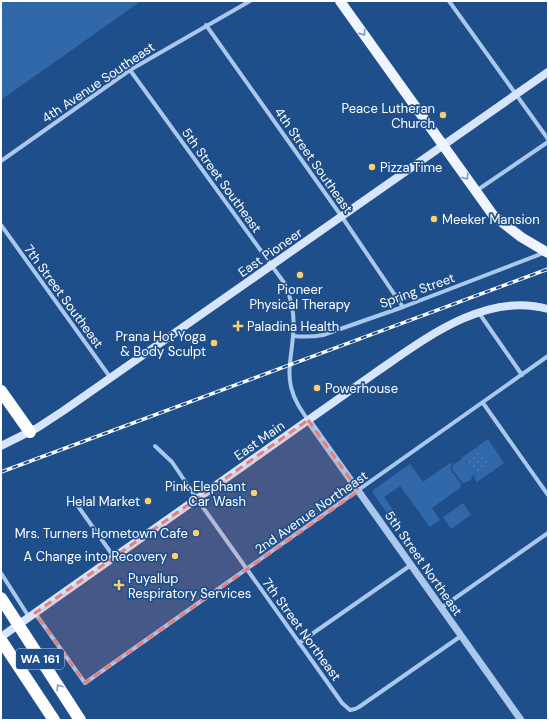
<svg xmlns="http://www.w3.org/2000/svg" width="549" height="721" viewBox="0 0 549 721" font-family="'DM Sans',sans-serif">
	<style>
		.grass { fill: #3168a9 }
		.park { fill: url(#park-dots) }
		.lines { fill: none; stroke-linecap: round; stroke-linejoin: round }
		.minor { stroke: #aac8ec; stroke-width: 4 }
		.tertiary { stroke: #aac8ec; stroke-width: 7 }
		.secondary { stroke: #d6e5f9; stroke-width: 8 }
		.primary { stroke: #eff5ff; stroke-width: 10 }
		.motorway { stroke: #fff; stroke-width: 12 }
		.rail-casing { stroke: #fff; stroke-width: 3.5 }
		.rail { stroke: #1e4f8b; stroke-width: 2; stroke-dasharray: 6; stroke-linecap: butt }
		.motorway-bridge { stroke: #fff; stroke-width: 12 }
		.oneway { stroke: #7c9abf }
		.oneway2 { stroke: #839ebf }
		.marked { fill: #e67e7e; fill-opacity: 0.2; stroke: #e67e7e; stroke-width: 3; stroke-dasharray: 8 5; stroke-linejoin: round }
		.poi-dot { fill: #fbcf69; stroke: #1e4f8b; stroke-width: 1.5 }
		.labels { text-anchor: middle; stroke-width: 3.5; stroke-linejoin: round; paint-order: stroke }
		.shield { fill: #1e4f8b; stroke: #bccadc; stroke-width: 1 }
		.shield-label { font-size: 12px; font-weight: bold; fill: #fff }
		.street-label { font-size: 13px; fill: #fff; stroke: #1e4f8b }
		.poi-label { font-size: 13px; fill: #fff; stroke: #1e4f8b; text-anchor: end }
	</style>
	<defs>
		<pattern id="park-dots" width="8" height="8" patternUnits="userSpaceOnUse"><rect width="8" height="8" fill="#3168a9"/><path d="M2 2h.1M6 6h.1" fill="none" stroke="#507fb6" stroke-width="1.8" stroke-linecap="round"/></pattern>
	</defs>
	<rect width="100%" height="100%" fill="#1e4f8b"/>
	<path class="grass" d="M 1,1 L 141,1 L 1,100 Z
		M 488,439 L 504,463 L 477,482 L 474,478 L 475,476 L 492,464 L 465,460 L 475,475 L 471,477 L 472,479 L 463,484 L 452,469 L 454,464 L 462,459 L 461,458 Z
		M 450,463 L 452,465 L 450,469 L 461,484 L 460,488 L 432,508 L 440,520 L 430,527 L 400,486 L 384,497 L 401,521 L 399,522 L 393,513 L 389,516 L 373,493 L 373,490 L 410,464 L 423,482 Z
		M 463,503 L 471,515 L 451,529 L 443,517 Z"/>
	<path class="park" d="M 481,449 L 492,464 L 476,476 L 465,460 Z"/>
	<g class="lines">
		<path class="minor" d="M 449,1 L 548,139
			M 206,25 L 342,217 L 403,307
			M 130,70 L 285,284 C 292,300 295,318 293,335 C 292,353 287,370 291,387 C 294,400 301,410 308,420
			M 1,161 L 130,70 L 250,1
			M 476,191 L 548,142
			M 1,225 L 110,377
			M 479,313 L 522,375
			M 293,336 C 304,337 313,337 323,335 L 403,307 L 546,252
			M 483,403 L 548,495
			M 155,446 L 172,462 L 197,499 L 325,679 L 342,703 L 350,710 L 355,709 L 359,707 L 461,636
			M 75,502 L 114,557
			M 1,573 L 29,617
			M 441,608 L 548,533
			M 35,613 L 85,683 L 548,356
			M 299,643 L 411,565"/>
		<path class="tertiary" d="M 308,420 L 521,720"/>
		<path class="secondary" d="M 1,446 L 37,428 L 63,411 L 548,72
			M 1,637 L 375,373 C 423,340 485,291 548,309"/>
		<path class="primary" d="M 340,1 L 493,215 L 521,237 L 548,253"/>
		<path class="motorway" d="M 1,391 L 30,432
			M 1,640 L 54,720"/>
		<defs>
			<path id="rail" d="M 1,472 L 548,269"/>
		</defs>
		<use href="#rail" class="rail-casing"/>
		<use href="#rail" class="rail"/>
		<path class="motorway-bridge" d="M 1,598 L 80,720"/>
	</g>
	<defs><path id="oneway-chevron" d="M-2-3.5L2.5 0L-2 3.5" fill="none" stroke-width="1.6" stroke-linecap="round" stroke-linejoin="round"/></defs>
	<g class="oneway">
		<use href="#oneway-chevron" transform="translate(363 33) rotate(55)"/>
		<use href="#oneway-chevron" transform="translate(466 177) rotate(54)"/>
	</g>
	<use class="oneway2" href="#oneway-chevron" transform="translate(59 687) rotate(-123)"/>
	<path class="marked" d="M 308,420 L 359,491 L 85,683 L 35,613 Z"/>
	<g class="poi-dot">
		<circle cx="443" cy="115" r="4"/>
		<circle cx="372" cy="167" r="4"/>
		<circle cx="434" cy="219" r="4"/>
		<circle cx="300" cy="275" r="4"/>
		<path d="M236 320h4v4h4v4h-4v4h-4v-4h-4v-4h4z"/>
		<circle cx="214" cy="343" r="4"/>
		<circle cx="317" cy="388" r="4"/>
		<circle cx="254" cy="493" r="4"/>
		<circle cx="148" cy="501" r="4"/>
		<circle cx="196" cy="533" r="4"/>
		<circle cx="175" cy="556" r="4"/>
		<path d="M117 579h4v4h4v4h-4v4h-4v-4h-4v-4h4z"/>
	</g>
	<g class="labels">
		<rect class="shield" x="16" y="649" width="48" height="20" rx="3"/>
		<g class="shield-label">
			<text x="40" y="663">WA 161</text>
		</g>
		<g class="street-label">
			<text transform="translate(98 82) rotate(-34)" y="5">4th Avenue Southeast</text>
			<text transform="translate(314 160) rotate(55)" y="5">4th Street Southeast</text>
			<text transform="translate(222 180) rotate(54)" y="5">5th Street Southeast</text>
			<text transform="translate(270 252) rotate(-35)" y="5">East Pioneer</text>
			<text transform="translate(417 290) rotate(-20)" y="5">Spring Street</text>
			<text transform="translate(64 296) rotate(54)" y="5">7th Street Southeast</text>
			<text transform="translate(259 440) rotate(-35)" y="5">East Main</text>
			<text transform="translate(311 512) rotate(-35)" y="5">2nd Avenue Northeast</text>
			<text transform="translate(424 563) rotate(55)" y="5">5th Street Northeast</text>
			<text transform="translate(302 629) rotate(54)" y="5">7th Street Northeast</text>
		</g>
		<g class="poi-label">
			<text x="435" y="113">Peace Lutheran<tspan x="435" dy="15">Church</tspan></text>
			<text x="380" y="172" text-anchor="start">Pizza Time</text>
			<text x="442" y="224" text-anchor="start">Meeker Mansion</text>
			<text x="300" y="294" text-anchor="middle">Pioneer<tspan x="300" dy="15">Physical Therapy</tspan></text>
			<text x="247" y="331" text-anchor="start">Paladina Health</text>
			<text x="206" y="341">Prana Hot Yoga<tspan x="206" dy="15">&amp; Body Sculpt</tspan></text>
			<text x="325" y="393" text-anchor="start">Powerhouse</text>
			<text x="246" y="491">Pink Elephant<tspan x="246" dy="15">Car Wash</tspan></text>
			<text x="140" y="506">Helal Market</text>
			<text x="188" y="538">Mrs. Turners Hometown Cafe</text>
			<text x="167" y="561">A Change into Recovery</text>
			<text x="128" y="583" text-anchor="start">Puyallup<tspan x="128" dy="15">Respiratory Services</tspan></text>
		</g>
	</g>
	<rect width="549" height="721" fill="none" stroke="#ffffff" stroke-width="4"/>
</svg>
